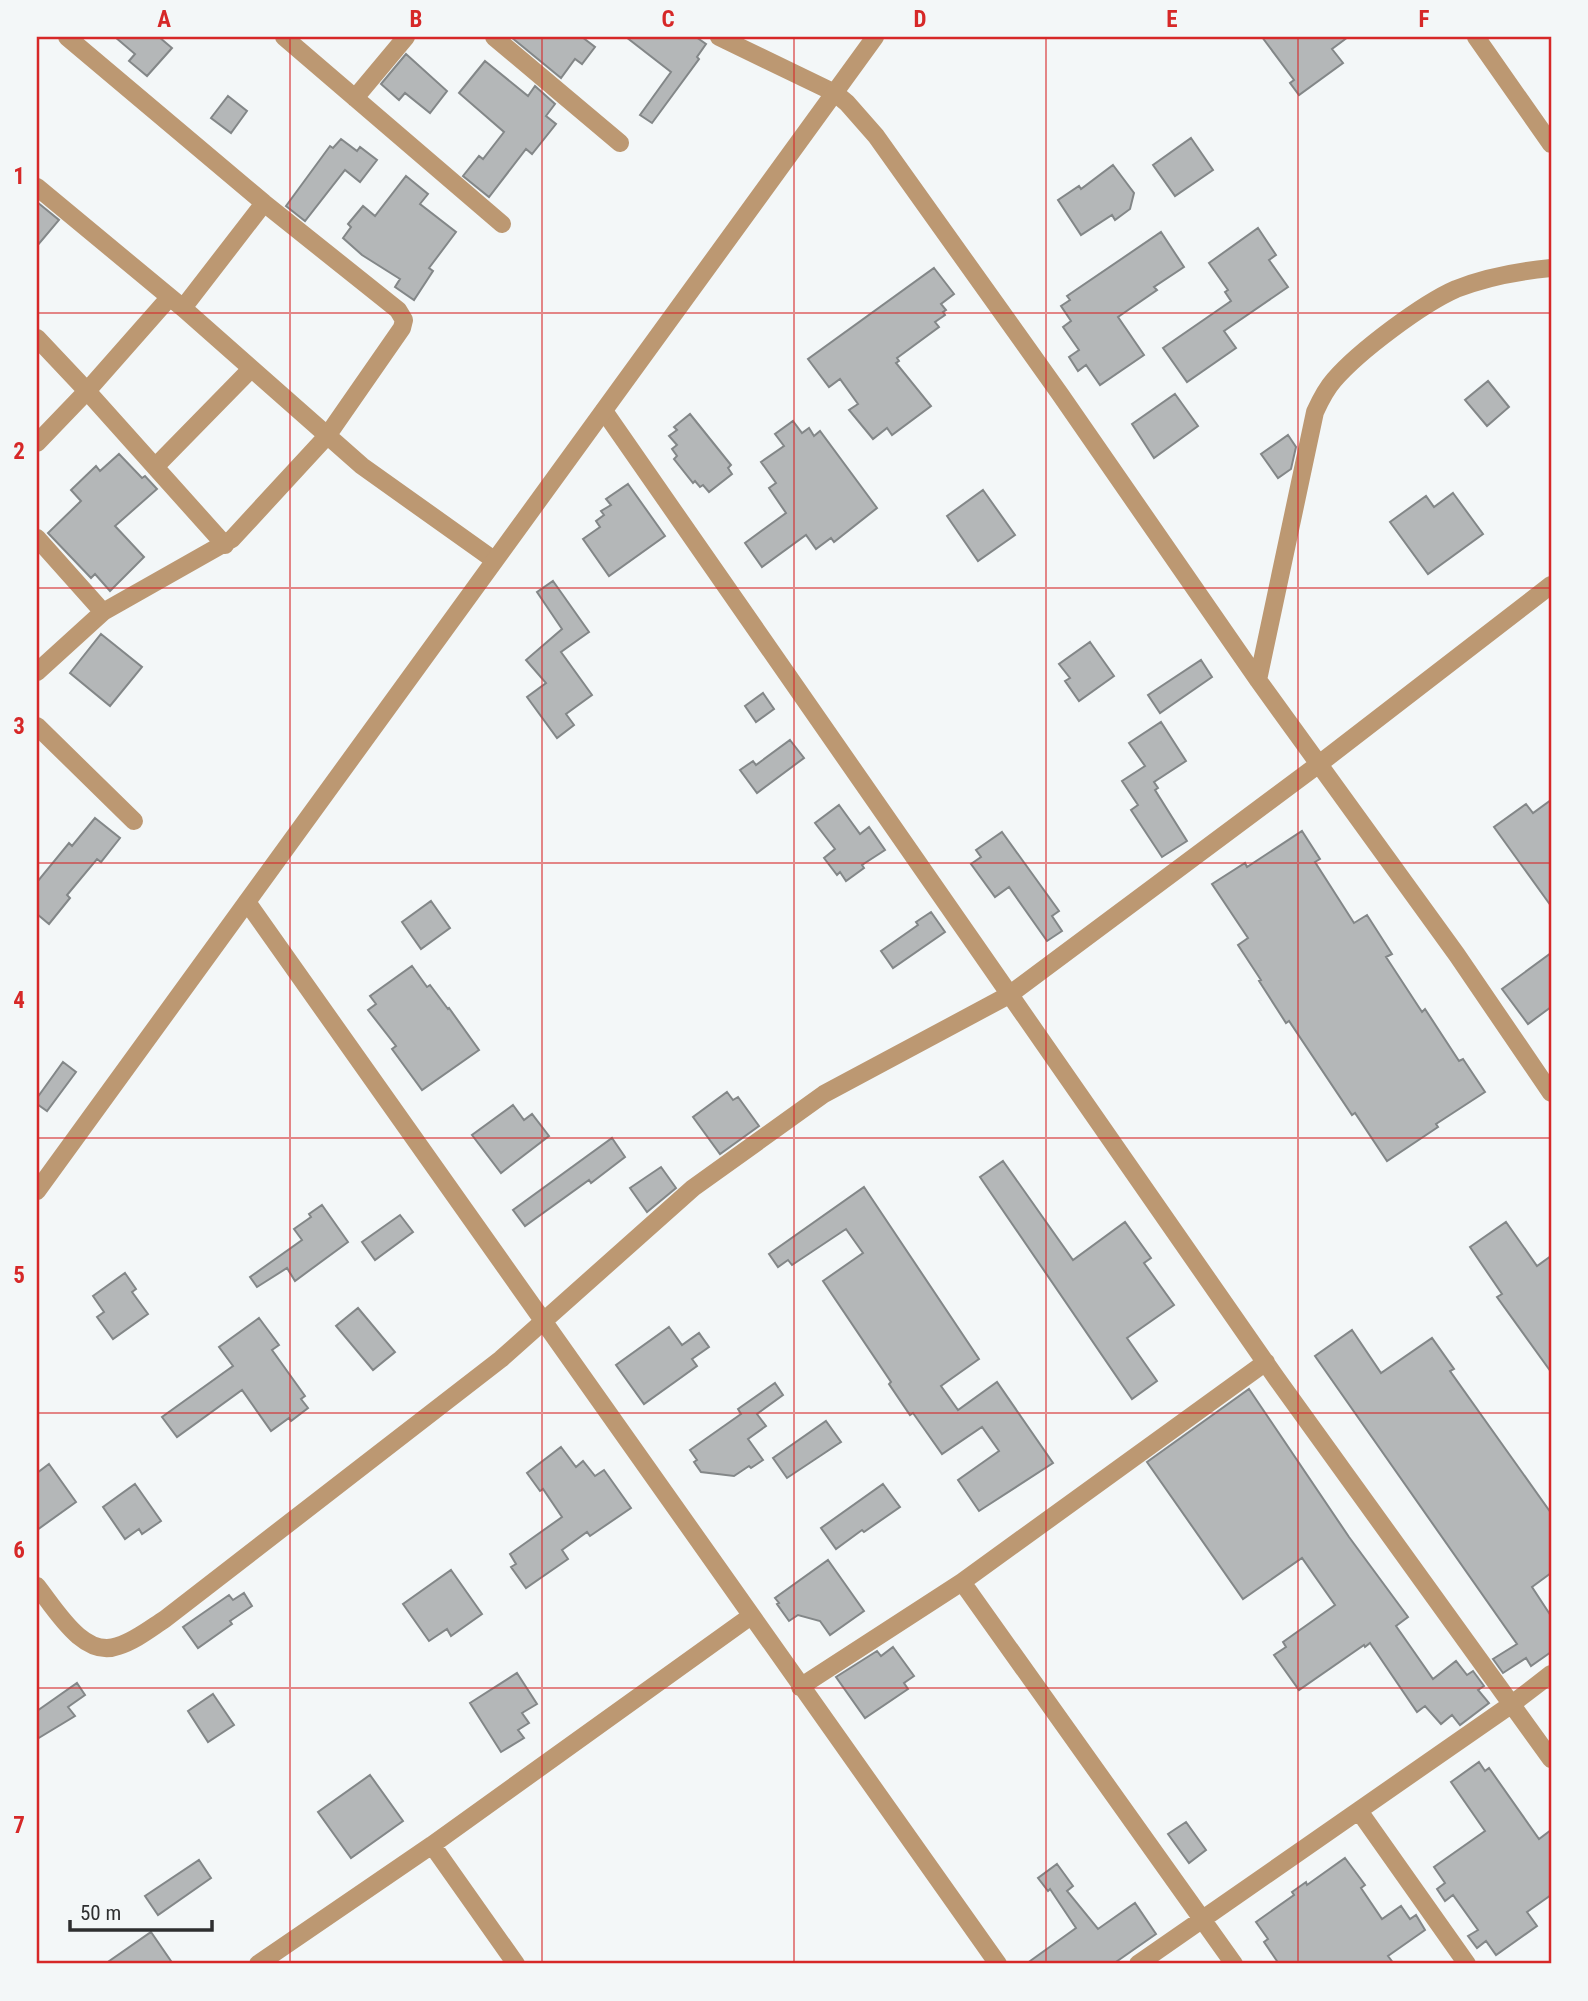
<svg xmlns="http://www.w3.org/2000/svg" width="1588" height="2001" viewBox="0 0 1588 2001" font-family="'Roboto Condensed',sans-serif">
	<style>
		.building { fill: #b4b7b8; stroke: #838788; stroke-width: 2 }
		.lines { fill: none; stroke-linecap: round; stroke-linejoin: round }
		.minor { stroke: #bc9872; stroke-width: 18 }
		.tertiary { stroke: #bc9872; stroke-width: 18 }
		.grid { fill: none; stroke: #d62828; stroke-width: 2; stroke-opacity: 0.55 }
		.neatline { fill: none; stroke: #d62828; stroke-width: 2.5 }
		.grid-label { font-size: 23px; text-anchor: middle; font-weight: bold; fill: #d62828 }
	</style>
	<rect width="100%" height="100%" fill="#f3f7f8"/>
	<path class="building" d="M 115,37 L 159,37 L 172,48 L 147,76 L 129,61 L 135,54 Z
		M 511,37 L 582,37 L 595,47 L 582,64 L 575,59 L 561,78 Z
		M 626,37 L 696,37 L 706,44 L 697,57 L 699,59 L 652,123 L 640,115 L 671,72 Z
		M 1262,37 L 1348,37 L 1332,49 L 1343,63 L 1299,95 L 1290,83 L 1294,80 Z
		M 406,54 L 447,91 L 430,113 L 405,93 L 399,100 L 381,84 Z
		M 485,61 L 528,96 L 535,86 L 555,104 L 546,116 L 556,124 L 532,154 L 526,149 L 489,197 L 463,176 L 479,156 L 483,159 L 504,132 L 459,93 Z
		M 228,96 L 247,111 L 231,133 L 211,118 Z
		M 1191,138 L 1213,170 L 1175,196 L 1153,165 Z
		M 341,139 L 357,151 L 360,147 L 377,160 L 360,182 L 345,170 L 305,221 L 286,206 L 330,146 L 333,148 Z
		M 1113,165 L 1134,193 L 1130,209 L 1115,220 L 1112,215 L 1081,235 L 1058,200 L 1079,186 L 1081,189 Z
		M 406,176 L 428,194 L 420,204 L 456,232 L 429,268 L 433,271 L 414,300 L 395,287 L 400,279 L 362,255 L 343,238 L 351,227 L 348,224 L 363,206 L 375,216 Z
		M 37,202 L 59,220 L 37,246 Z
		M 1258,228 L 1276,255 L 1269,260 L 1288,287 L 1224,331 L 1236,348 L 1187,382 L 1163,348 L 1231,301 L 1225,292 L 1228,290 L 1209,263 Z
		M 1161,232 L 1184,267 L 1154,287 L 1157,290 L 1118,317 L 1144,355 L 1100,385 L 1086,365 L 1078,371 L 1069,357 L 1079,350 L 1063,327 L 1071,321 L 1061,306 L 1070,300 L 1067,296 Z
		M 934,268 L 954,294 L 941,304 L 946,310 L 943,312 L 945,315 L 935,322 L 939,327 L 897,358 L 899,361 L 896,363 L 931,406 L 892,435 L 887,428 L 873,439 L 849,410 L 858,404 L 840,379 L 829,387 L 808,359 Z
		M 1488,381 L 1509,407 L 1487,426 L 1465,400 Z
		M 1175,394 L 1198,426 L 1154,458 L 1132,424 Z
		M 690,414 L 731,465 L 728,468 L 732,474 L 709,492 L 703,485 L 700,487 L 695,481 L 693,483 L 674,459 L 677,456 L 672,449 L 677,445 L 669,436 L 677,430 L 674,427 Z
		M 793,421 L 802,433 L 809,428 L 814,436 L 820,431 L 877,508 L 834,542 L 831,538 L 816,549 L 806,535 L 762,567 L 745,543 L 786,513 L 769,488 L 776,483 L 761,462 L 784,446 L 775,434 Z
		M 1288,435 L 1296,447 L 1291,469 L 1278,478 L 1261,454 Z
		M 119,454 L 142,478 L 145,476 L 157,489 L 115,526 L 144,557 L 110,591 L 95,574 L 91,578 L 48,533 L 81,501 L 71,490 L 96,466 L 100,471 Z
		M 628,484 L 665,536 L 609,576 L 583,539 L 600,527 L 596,521 L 604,515 L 601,511 L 611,505 L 606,499 Z
		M 983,490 L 1015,535 L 978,561 L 947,516 Z
		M 1453,493 L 1483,534 L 1428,574 L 1390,522 L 1426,496 L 1434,507 Z
		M 553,581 L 589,632 L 561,652 L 592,695 L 566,714 L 574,725 L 557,738 L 527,697 L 546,683 L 526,660 L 562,629 L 537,592 Z
		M 101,634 L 142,667 L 110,706 L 70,673 Z
		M 1090,642 L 1114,676 L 1079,701 L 1065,681 L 1070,678 L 1059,664 Z
		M 1201,660 L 1212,677 L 1160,713 L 1148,695 Z
		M 763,693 L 774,709 L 756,722 L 745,706 Z
		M 1161,722 L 1186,761 L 1154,782 L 1158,788 L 1155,790 L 1187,841 L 1162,857 L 1131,810 L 1138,805 L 1122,781 L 1145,766 L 1129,743 Z
		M 790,740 L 804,758 L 757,793 L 740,770 L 753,761 L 756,765 Z
		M 1551,800 L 1551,906 L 1494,827 L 1526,804 L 1533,813 Z
		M 839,805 L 860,834 L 869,827 L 885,850 L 862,865 L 864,868 L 846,881 L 840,872 L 837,875 L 824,858 L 835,849 L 815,823 Z
		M 95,818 L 120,838 L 101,862 L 97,859 L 67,895 L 70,898 L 49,924 L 37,914 L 37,882 L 69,843 L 72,846 Z
		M 1302,831 L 1320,859 L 1315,862 L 1354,923 L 1367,915 L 1392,954 L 1386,957 L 1422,1012 L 1425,1009 L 1459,1061 L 1463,1059 L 1485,1092 L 1436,1124 L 1438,1127 L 1387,1161 L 1355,1113 L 1352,1115 L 1289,1021 L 1286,1023 L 1259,981 L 1261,980 L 1238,945 L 1248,938 L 1212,884 L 1245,863 L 1247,867 Z
		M 1002,832 L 1059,911 L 1052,916 L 1062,931 L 1047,941 L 1009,887 L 995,897 L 971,864 L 981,857 L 976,850 Z
		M 431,901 L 450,928 L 421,949 L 402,922 Z
		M 931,912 L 945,932 L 893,968 L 881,951 L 918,925 L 916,922 Z
		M 1551,953 L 1551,1007 L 1528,1024 L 1502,989 Z
		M 412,966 L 427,987 L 430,985 L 448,1009 L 449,1008 L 479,1050 L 422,1090 L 392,1049 L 396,1046 L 368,1010 L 376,1004 L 370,996 Z
		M 63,1062 L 76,1072 L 47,1111 L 37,1104 L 37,1098 Z
		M 727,1092 L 733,1100 L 738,1097 L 759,1126 L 720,1154 L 693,1117 Z
		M 513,1105 L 524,1120 L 532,1114 L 549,1136 L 501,1173 L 472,1135 Z
		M 612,1138 L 625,1157 L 591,1183 L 589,1180 L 525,1226 L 513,1210 Z
		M 1003,1161 L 1073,1260 L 1125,1222 L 1151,1258 L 1144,1263 L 1174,1305 L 1127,1338 L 1157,1381 L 1132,1399 L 980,1177 Z
		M 661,1167 L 676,1188 L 647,1212 L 630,1188 Z
		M 864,1187 L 979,1359 L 941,1386 L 958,1410 L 997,1382 L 1053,1463 L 979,1511 L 958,1480 L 999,1451 L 982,1427 L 942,1454 L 913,1413 L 910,1415 L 889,1384 L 891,1382 L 823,1281 L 863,1253 L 846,1229 L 792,1265 L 788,1260 L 778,1267 L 769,1254 Z
		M 322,1205 L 348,1242 L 295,1281 L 287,1268 L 257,1287 L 250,1277 L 302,1240 L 294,1229 L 311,1217 L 309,1214 Z
		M 400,1215 L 413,1232 L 375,1260 L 362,1242 Z
		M 1506,1222 L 1537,1266 L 1551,1256 L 1551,1372 L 1497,1297 L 1502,1294 L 1470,1247 Z
		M 125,1273 L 136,1289 L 132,1292 L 148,1314 L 113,1339 L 97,1317 L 104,1312 L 93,1296 Z
		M 358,1308 L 395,1352 L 373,1370 L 336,1326 Z
		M 259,1318 L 279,1345 L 272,1350 L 305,1396 L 301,1399 L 308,1408 L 291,1421 L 289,1418 L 271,1431 L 242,1390 L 177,1437 L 162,1417 L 233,1366 L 219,1347 Z
		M 669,1327 L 682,1345 L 699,1333 L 709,1347 L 692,1359 L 697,1366 L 644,1404 L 616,1365 Z
		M 1352,1330 L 1381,1373 L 1432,1338 L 1454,1369 L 1450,1371 L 1551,1513 L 1551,1573 L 1532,1587 L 1551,1616 L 1551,1652 L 1531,1666 L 1526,1658 L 1503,1673 L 1493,1659 L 1517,1644 L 1315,1356 Z
		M 775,1383 L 783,1395 L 757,1414 L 766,1426 L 748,1439 L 763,1460 L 751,1468 L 749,1466 L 734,1476 L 701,1472 L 694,1462 L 697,1460 L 690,1450 L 741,1414 L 738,1409 Z
		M 1249,1389 L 1349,1537 L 1408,1617 L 1396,1626 L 1433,1679 L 1456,1661 L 1467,1675 L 1473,1671 L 1484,1686 L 1478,1690 L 1489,1703 L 1460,1725 L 1452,1715 L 1441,1724 L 1425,1706 L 1417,1712 L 1370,1643 L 1365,1647 L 1364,1645 L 1299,1690 L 1274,1655 L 1286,1647 L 1283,1642 L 1335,1605 L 1302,1558 L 1243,1599 L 1147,1462 Z
		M 826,1421 L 841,1442 L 787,1478 L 773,1458 Z
		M 561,1447 L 576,1467 L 583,1461 L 595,1476 L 604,1470 L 631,1508 L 590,1536 L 587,1532 L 562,1550 L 568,1559 L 526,1588 L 511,1567 L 516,1564 L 510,1554 L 562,1517 L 543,1489 L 540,1491 L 527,1473 Z
		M 49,1464 L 76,1502 L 37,1530 L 37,1473 Z
		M 135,1484 L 161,1521 L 142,1534 L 139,1529 L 125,1539 L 103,1507 Z
		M 883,1484 L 900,1507 L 864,1532 L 862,1530 L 836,1549 L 821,1528 Z
		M 828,1560 L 864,1611 L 830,1635 L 820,1621 L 798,1615 L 789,1621 L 777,1604 L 779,1603 L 775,1598 Z
		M 451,1570 L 482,1614 L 451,1636 L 447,1629 L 429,1641 L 403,1604 Z
		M 244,1593 L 252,1606 L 230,1621 L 232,1624 L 198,1648 L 183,1627 L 229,1595 L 233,1600 Z
		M 893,1647 L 914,1676 L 904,1683 L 908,1689 L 865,1718 L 836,1677 L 877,1651 L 881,1656 Z
		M 517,1673 L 537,1704 L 522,1713 L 529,1723 L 518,1730 L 524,1738 L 501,1752 L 470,1703 Z
		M 77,1683 L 85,1695 L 68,1707 L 75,1716 L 37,1739 L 37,1711 Z
		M 213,1694 L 234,1725 L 208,1742 L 188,1711 Z
		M 1479,1762 L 1485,1771 L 1489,1768 L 1539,1839 L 1551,1830 L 1551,1895 L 1527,1912 L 1537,1926 L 1496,1955 L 1486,1941 L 1477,1948 L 1468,1936 L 1478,1930 L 1453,1895 L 1445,1901 L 1437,1889 L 1445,1883 L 1434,1867 L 1485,1831 L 1451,1782 Z
		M 370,1775 L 403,1821 L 351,1858 L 318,1812 Z
		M 1186,1822 L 1206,1850 L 1189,1863 L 1168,1834 Z
		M 1345,1858 L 1365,1885 L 1361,1888 L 1382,1919 L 1401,1906 L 1410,1919 L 1416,1915 L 1425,1930 L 1388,1956 L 1394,1964 L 1279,1964 L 1264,1942 L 1268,1939 L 1256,1922 L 1294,1895 L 1292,1892 L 1306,1882 L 1307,1885 Z
		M 199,1860 L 211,1878 L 158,1915 L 145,1896 Z
		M 1057,1864 L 1073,1886 L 1067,1891 L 1098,1929 L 1135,1903 L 1156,1934 L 1113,1964 L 1026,1964 L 1076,1928 L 1050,1889 L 1048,1891 L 1038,1878 Z
		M 151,1932 L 173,1964 L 105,1964 Z"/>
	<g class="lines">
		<path class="minor" d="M 67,37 L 264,203 L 398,310 L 404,320 L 402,328 L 327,436 L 232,539 L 103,612
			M 284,37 L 502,224
			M 494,37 L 620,143
			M 719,37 L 835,93 L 847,103 L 876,136 L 1060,394 L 1258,680 L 1457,955 L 1551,1093
			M 1476,37 L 1551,144
			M 355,98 L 406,37
			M 37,187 L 183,308 L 362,466 L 494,560
			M 183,308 L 264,203
			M 37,338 L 87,391 L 225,545
			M 604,411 L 1277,1379 L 1551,1759
			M 37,443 L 87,391 L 169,298
			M 155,467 L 250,370
			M 37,538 L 103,612 L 37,672
			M 1258,680 L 1315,412 C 1320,401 1326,389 1334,380 C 1359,351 1422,304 1456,289 C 1486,277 1520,271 1551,268
			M 37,726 L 134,821
			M 247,902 L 998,1964
			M 962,1582 L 1234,1964
			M 37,1586 C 56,1610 84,1659 118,1646 C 135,1641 151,1628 165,1619 L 501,1359 L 693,1188 L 824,1094 L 1009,995 L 1319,764 L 1551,585
			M 800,1687 L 962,1582 L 1266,1362
			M 1359,1811 L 1467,1964
			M 432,1845 L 516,1964
			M 258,1964 L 432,1845 L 751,1616
			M 1138,1964 L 1512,1704 L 1551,1674"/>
		<path class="tertiary" d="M 37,1191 L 875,37"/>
	</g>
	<path class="grid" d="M 290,37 L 290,1964M 542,37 L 542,1964M 794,37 L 794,1964M 1046,37 L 1046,1964M 1298,37 L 1298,1964M 37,313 L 1551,313M 37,588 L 1551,588M 37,863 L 1551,863M 37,1138 L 1551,1138M 37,1413 L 1551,1413M 37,1688 L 1551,1688"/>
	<rect width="1588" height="2001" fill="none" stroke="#f3f7f8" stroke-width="77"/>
	<path d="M70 1920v10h142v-10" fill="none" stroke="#2e2f30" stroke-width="3.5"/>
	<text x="80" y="1920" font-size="21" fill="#2e2f30" stroke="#f3f7f8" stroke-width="5" paint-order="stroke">50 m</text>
	<rect x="38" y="38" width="1512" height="1924" class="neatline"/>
	<g class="grid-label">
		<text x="164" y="27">A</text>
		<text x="416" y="27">B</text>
		<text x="668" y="27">C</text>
		<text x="920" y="27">D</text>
		<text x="1172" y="27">E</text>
		<text x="1424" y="27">F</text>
		<text x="19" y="184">1</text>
		<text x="19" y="459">2</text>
		<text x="19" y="734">3</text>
		<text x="19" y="1008">4</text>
		<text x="19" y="1283">5</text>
		<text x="19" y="1558">6</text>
		<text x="19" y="1833">7</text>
	</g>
</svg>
